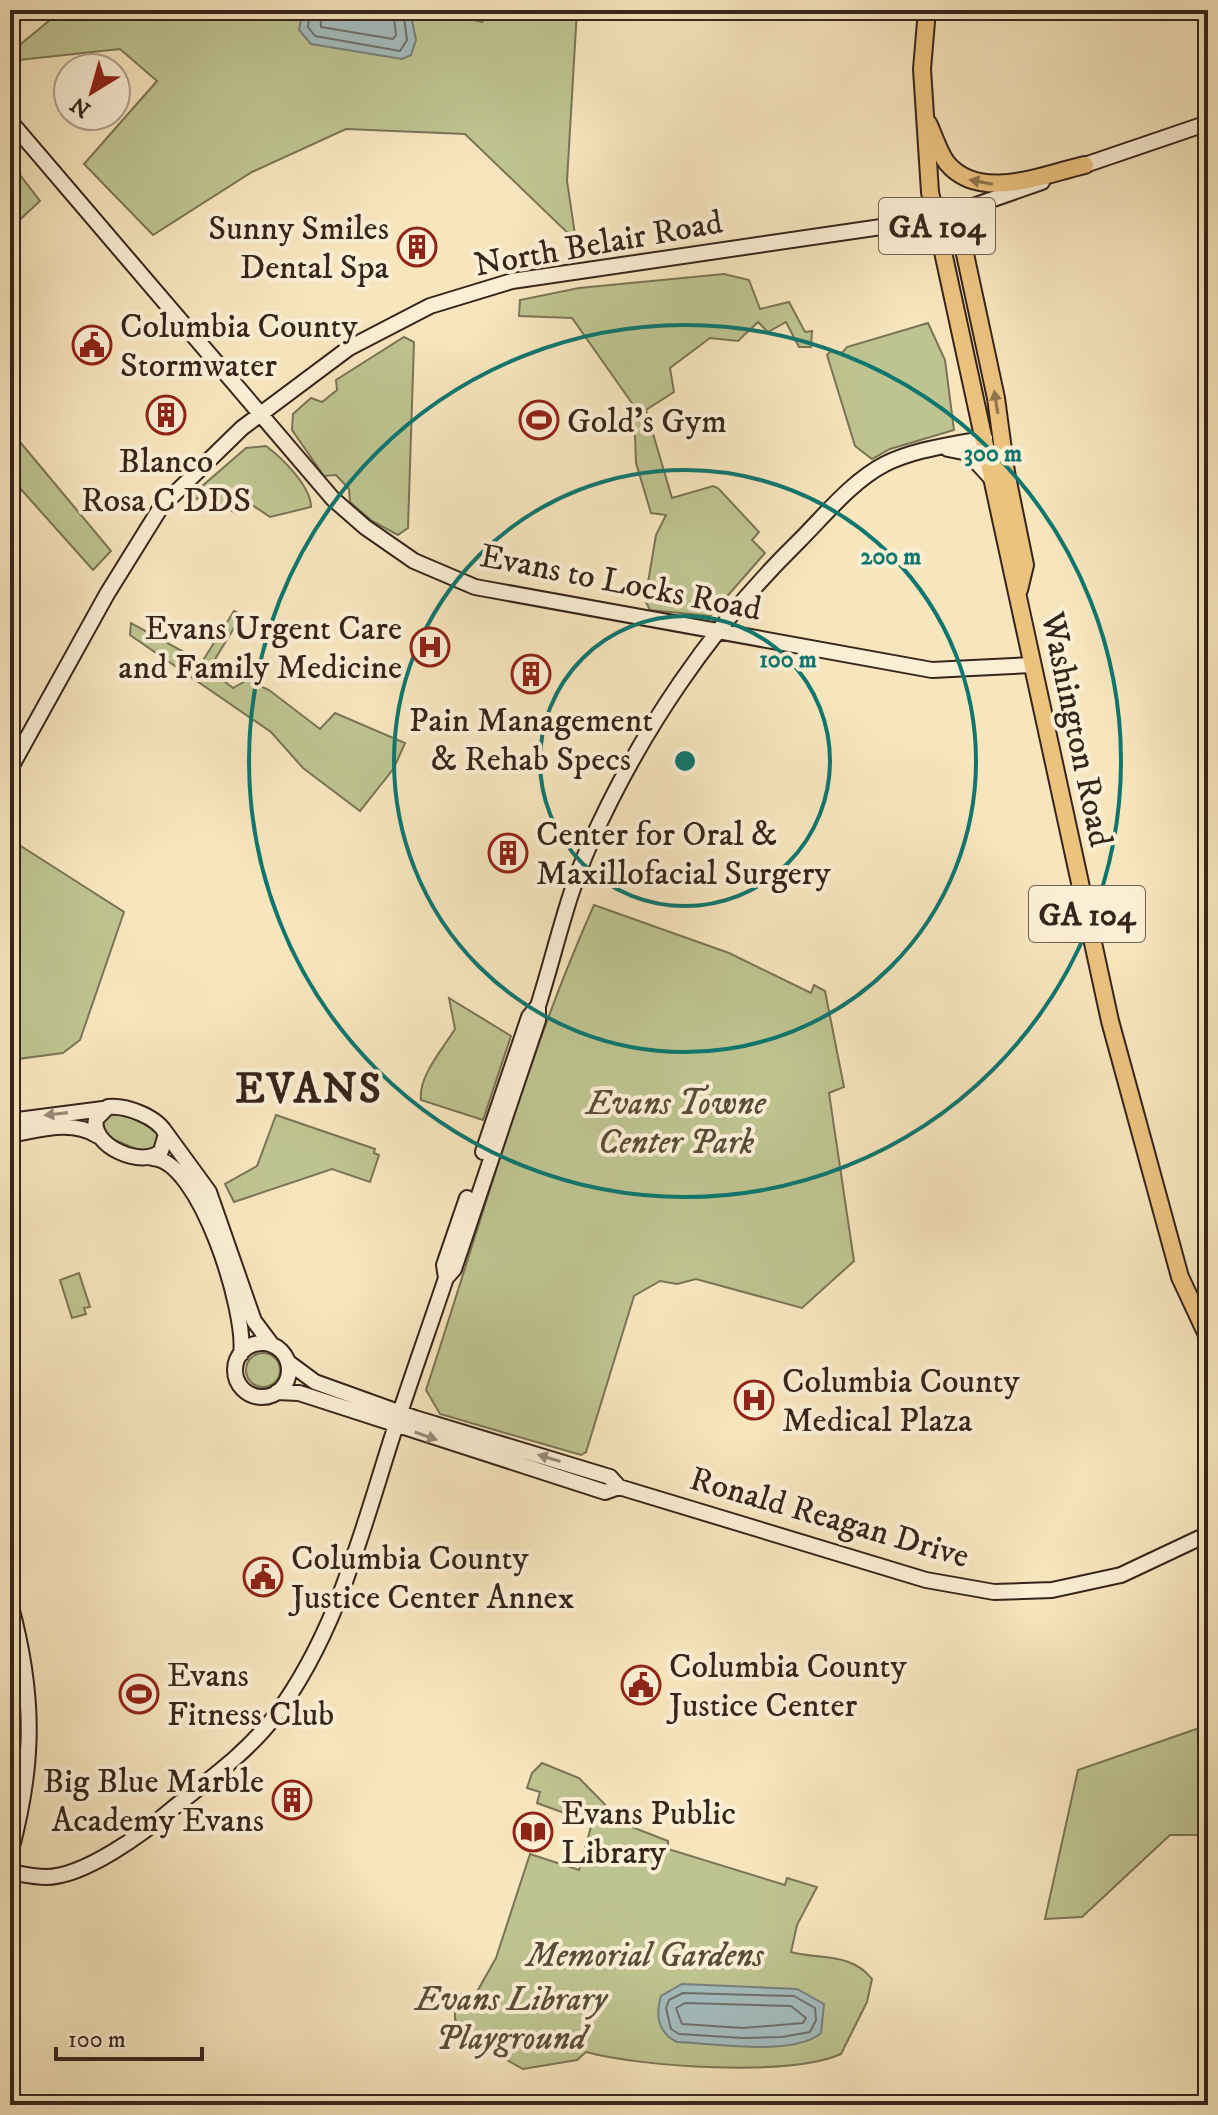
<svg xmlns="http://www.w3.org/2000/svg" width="1218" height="2115" viewBox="0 0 1218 2115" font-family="'IM FELL DW Pica',serif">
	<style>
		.green { fill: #bec491; stroke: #7a7456; stroke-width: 2 }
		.water { fill: #a4bcbe; stroke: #78807d; stroke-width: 2 }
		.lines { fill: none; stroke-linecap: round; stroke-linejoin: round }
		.shore { stroke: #6e706c; stroke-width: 2 }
		.secondary-casing { stroke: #37251b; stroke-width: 18 }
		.primary-casing { stroke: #37251b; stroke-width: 20 }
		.secondary { stroke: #faeed5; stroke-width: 14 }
		.primary { stroke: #ecc27f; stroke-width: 16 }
		.oneway { fill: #92744d }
		.oneway2 { fill: #988a78 }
		.ring { fill: none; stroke: #0f766e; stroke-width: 4 }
		.labels { text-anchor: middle; stroke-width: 8; stroke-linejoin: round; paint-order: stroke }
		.shield { fill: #faeed5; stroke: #726153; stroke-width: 2 }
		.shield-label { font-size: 32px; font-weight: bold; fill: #37251b }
		.poi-label { font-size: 34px; fill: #37251b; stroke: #faeed5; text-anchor: start }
		.street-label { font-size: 34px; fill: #37251b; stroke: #faeed5 }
		.park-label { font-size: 34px; font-style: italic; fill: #594d38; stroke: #faeed5 }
		.district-label { font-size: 42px; font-weight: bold; letter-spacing: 2px; fill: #37251b; stroke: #faeed5 }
		.centre { fill: #0f766e; stroke: #faeed5; stroke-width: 4 }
		.ring-label { font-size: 24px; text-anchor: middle; font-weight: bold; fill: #0f766e; stroke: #faeed5; stroke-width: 8; stroke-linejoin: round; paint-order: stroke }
	</style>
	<rect width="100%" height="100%" fill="#f7e5be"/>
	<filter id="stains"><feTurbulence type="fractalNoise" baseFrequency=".0025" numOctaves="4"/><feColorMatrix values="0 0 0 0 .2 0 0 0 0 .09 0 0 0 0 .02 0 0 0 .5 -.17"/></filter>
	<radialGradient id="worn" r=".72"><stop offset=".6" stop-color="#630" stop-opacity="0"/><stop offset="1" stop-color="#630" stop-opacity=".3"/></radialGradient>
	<path class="green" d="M 62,10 L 436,10 L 482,22 L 492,10 L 577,10 L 567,181 L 576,241 L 465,134 L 346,129 L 252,172 L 153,235 L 84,164 L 157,81 L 120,49 L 10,61 L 10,53 Z
		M 10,162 L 40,201 L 10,229 Z
		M 724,274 L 749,280 L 760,309 L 789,302 L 805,332 L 812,331 L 811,347 L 799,347 L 786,322 L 768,332 L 758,322 L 738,341 L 710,338 L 670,368 L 674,392 L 646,410 L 672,498 L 713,486 L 718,488 L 759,532 L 752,540 L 765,553 L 710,616 L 650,610 L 645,600 L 656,535 L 666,515 L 651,513 L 636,463 L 634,406 L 572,318 L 519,316 L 520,300 L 579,288 Z
		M 928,323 L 945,360 L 954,430 L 890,449 L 872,459 L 855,446 L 827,355 L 832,350 L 842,353 L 847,347 Z
		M 404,337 L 414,342 L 408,528 L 398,535 L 372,521 L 350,502 L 349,489 L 336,475 L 324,476 L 292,430 L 293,414 L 311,398 L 322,402 L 337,390 L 336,380 Z
		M 10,430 L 111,551 L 93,570 L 10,477 Z
		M 266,446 C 282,458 311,486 311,507 L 270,517 L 236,494 L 236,513 L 218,504 L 215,494 L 209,491 L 189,504 L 200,488 L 246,448 Z
		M 234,611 L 242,615 L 209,669 L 233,688 L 247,680 L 269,690 L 320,729 L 335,713 L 405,743 L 394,768 L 360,811 L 303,768 L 271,732 L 130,635 L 131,623 L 202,662 Z
		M 13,841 L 124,912 L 80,1040 L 63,1053 L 10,1060 L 10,842 Z
		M 594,905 L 729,953 L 811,993 L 814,985 L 825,991 L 844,1087 L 829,1093 L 854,1261 L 802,1308 L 696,1279 L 677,1284 L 660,1281 L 634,1296 L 586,1452 L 581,1455 L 440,1414 L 426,1390 C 480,1227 524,1062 594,905 Z
		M 449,998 L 511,1036 L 483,1120 L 421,1100 C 418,1077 442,1050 455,1029 Z
		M 116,1110 L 153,1125 L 160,1133 L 156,1149 L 143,1152 L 103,1135 L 101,1119 Z
		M 276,1115 L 375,1149 L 374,1153 L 379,1155 L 370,1182 L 332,1169 L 234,1202 L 225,1184 L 257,1166 Z
		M 79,1273 L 90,1307 L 84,1308 L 86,1314 L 72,1318 L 60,1280 Z
		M246 1370a17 17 0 1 1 34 0a17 17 0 1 1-34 0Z
		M 1208,1725 L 1208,1835 L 1170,1835 L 1082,1917 L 1045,1919 L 1078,1770 Z
		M 542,1763 L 579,1778 L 624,1824 L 668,1841 L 668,1849 L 785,1885 L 787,1878 L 817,1887 L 797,1925 L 791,1952 C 819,1960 851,1952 872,1979 L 867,2002 L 841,2054 C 789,2077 641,2067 586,2052 L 577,2060 L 523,2069 L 464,2036 L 455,2019 L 455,2002 L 461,1994 L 474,1997 L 496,1958 L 530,1854 L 579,1870 L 592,1823 L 537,1803 L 540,1792 L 527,1788 L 532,1773 Z"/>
	<path class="water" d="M 303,10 L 410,10 L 416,40 L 411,55 L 402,59 L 311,44 L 299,30 Z
		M 682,1984 L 797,1989 L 824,2004 L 821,2033 C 793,2057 713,2043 677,2042 C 658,2033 655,2015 661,1996 Z"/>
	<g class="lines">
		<path class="shore" d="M 310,10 L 308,27 L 315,36 L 400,51 L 407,40 L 403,10
			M 320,10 L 321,27 L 393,39 L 396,35 L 393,10
			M 683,1993 L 794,1996 L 815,2008 L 816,2020 L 810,2032 L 782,2037 L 743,2038 L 679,2034 L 671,2029 L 666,2008 L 669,2000 Z
			M 685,2003 L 791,2006 L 806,2018 L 803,2023 L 743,2028 L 682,2024 L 676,2008 Z"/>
		<defs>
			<path id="secondary" d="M 10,121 L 333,499 L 365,527 L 414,561 L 475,587 L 932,670 L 1033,665
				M 1076,168 L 1208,123
				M 948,449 L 968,453 L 991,478
				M 10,769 L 107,594 L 161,507 L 242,428 L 349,348 L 430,306 L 512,281 L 936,219 L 1042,182
				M 108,1107 C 126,1105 158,1117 166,1134 L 161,1151 C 143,1169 90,1146 96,1119 Z
				M 10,1121 L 103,1109
				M 163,1129 L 209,1192 L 254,1321 L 272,1345
				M 10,1135 C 40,1130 71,1119 98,1136
				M 483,1152 L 529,1017 L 538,1006 C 555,953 567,895 590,844 C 640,732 711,627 799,541 C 825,515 852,481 885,464 C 915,449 952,445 985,438
				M 152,1158 C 200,1159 247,1313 241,1354
				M 446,1278 L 444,1265 L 467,1198
				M235 1370a27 27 0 1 1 54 0a27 27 0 1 1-54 0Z
				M 288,1362 L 315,1382 L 415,1418 L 610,1477 L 619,1487 L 926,1580 L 994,1592 L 1052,1590 L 1121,1575 L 1208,1534
				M 277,1392 L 299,1393 L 605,1492 L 619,1487
				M 10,1603 C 35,1694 35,1764 10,1854
				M 10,1872 C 22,1874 34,1877 46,1877 C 84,1877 144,1833 172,1809 C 208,1780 247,1753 275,1716 C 334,1637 359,1542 388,1450 C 406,1392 427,1335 446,1278 L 454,1269 L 538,1020 L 538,1006"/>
			<path id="primary" d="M 927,10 L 922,69 L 930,192 L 1110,1021 L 1180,1277 L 1208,1337
				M 928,123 C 934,135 939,153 947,163 C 980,203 1044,174 1085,165
				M 976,207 L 962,240 L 996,398 L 1006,472 L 1025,565 L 1019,590"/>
		</defs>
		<use href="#secondary" class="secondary-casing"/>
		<use href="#primary" class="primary-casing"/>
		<use href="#secondary" class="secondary"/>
		<use href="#primary" class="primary"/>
	</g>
	<defs><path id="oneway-solid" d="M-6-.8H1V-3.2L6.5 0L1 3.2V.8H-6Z" transform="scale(2)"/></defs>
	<g class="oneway">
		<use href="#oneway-solid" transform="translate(981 182) rotate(-169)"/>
		<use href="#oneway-solid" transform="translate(996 402) rotate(-99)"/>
	</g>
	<g class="oneway2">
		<use href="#oneway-solid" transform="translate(56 1114) rotate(173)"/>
		<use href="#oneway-solid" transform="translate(426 1436) rotate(19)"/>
		<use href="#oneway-solid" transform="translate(549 1458) rotate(-163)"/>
	</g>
	<g class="ring">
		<circle cx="685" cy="761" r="145"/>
		<circle cx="685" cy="761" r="291"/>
		<circle cx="685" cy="761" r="436"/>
	</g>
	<defs>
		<symbol id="building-ring" viewBox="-11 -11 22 22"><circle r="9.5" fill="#faeed5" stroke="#8f2418" stroke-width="1.5"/><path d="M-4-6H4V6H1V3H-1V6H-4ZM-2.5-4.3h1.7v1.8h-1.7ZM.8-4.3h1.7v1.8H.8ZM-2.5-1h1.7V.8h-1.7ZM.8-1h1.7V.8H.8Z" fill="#8f2418"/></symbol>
		<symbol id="civic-ring" viewBox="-11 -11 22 22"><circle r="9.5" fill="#faeed5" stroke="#8f2418" stroke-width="1.5"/><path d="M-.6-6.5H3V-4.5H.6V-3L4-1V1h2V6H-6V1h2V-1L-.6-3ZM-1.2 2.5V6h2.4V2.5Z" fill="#8f2418"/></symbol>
		<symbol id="stadium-ring" viewBox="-11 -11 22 22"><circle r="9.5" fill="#faeed5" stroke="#8f2418" stroke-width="1.5"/><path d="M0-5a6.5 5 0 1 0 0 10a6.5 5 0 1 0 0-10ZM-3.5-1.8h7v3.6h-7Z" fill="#8f2418"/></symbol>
		<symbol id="hospital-ring" viewBox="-11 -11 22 22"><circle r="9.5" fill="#faeed5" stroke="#8f2418" stroke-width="1.5"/><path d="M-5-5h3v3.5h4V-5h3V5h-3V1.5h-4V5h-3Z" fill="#8f2418"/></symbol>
		<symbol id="library-ring" viewBox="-11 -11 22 22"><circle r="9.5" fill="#faeed5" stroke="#8f2418" stroke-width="1.5"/><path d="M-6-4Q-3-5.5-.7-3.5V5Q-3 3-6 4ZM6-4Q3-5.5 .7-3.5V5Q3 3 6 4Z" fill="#8f2418"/></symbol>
	</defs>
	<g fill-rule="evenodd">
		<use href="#building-ring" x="395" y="225" width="44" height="44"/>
		<use href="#civic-ring" x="70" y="323" width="44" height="44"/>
		<use href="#building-ring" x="144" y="393" width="44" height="44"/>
		<use href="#stadium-ring" x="517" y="398" width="44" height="44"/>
		<use href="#hospital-ring" x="408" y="625" width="44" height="44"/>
		<use href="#building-ring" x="509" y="652" width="44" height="44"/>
		<use href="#building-ring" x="486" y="831" width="44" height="44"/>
		<use href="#hospital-ring" x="732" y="1378" width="44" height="44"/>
		<use href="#civic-ring" x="241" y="1555" width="44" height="44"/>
		<use href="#civic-ring" x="619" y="1663" width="44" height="44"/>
		<use href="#stadium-ring" x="117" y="1672" width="44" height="44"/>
		<use href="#building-ring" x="270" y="1778" width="44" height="44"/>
		<use href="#library-ring" x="511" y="1810" width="44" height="44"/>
	</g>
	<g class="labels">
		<g class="shield">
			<rect x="879" y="198" width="116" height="56" rx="6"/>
			<rect x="1029" y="886" width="116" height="56" rx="6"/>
		</g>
		<g class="shield-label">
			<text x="937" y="237">GA 104</text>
			<text x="1087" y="925">GA 104</text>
		</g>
		<g class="poi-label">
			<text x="389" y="239" text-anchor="end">Sunny Smiles<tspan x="389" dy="39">Dental Spa</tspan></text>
			<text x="120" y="337">Columbia County<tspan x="120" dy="39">Stormwater</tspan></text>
			<text x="567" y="432">Gold's Gym</text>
			<text x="166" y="472" text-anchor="middle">Blanco<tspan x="166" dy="39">Rosa C DDS</tspan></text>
			<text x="402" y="639" text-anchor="end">Evans Urgent Care<tspan x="402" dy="39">and Family Medicine</tspan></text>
			<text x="531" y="731" text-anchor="middle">Pain Management<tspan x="531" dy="39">&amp; Rehab Specs</tspan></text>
			<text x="536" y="845">Center for Oral &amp;<tspan x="536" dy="39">Maxillofacial Surgery</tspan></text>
			<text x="782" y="1392">Columbia County<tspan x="782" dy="39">Medical Plaza</tspan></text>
			<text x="291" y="1569">Columbia County<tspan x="291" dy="39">Justice Center Annex</tspan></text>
			<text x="669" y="1677">Columbia County<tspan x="669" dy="39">Justice Center</tspan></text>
			<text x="167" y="1686">Evans<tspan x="167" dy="39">Fitness Club</tspan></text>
			<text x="264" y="1792" text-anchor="end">Big Blue Marble<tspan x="264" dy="39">Academy Evans</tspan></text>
			<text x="561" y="1824">Evans Public<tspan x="561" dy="39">Library</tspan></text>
		</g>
		<g class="street-label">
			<text transform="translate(598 242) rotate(-10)" y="12">North Belair Road</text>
			<text transform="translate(621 581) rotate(11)" y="12">Evans to Locks Road</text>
			<text transform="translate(1078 729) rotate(78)" y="12">Washington Road</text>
			<text transform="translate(830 1516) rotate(16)" y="12">Ronald Reagan Drive</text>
		</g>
		<g class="park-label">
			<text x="676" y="1114">Evans Towne<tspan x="676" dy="39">Center Park</tspan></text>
			<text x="645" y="1966">Memorial Gardens</text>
			<text x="511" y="2010">Evans Library<tspan x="511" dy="39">Playground</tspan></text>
		</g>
		<g class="district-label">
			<text x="309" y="1102">EVANS</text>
		</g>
	</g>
	<circle cx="685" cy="761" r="12" class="centre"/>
	<g class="ring-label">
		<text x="993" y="461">300 m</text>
		<text x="891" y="564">200 m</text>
		<text x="788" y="667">100 m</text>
	</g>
	<rect width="1218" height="2115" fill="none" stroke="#f7e5be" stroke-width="40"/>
	<rect x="12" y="12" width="1194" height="2091" fill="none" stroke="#37251b" stroke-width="4"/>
	<rect x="20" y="20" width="1178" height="2075" fill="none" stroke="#37251b" stroke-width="2"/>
	<g transform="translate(92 92) rotate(217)"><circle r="38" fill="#faeed5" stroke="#ac9e8b" stroke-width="2"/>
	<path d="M0-6L14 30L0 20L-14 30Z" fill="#8f2418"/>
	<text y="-12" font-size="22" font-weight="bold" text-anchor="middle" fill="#37251b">N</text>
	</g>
	<path d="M56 2047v12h146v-12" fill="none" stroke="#37251b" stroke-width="4"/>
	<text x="68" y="2047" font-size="24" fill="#37251b" stroke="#faeed5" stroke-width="6" paint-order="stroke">100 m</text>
	<rect width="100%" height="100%" filter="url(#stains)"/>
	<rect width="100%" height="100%" fill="url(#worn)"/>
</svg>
